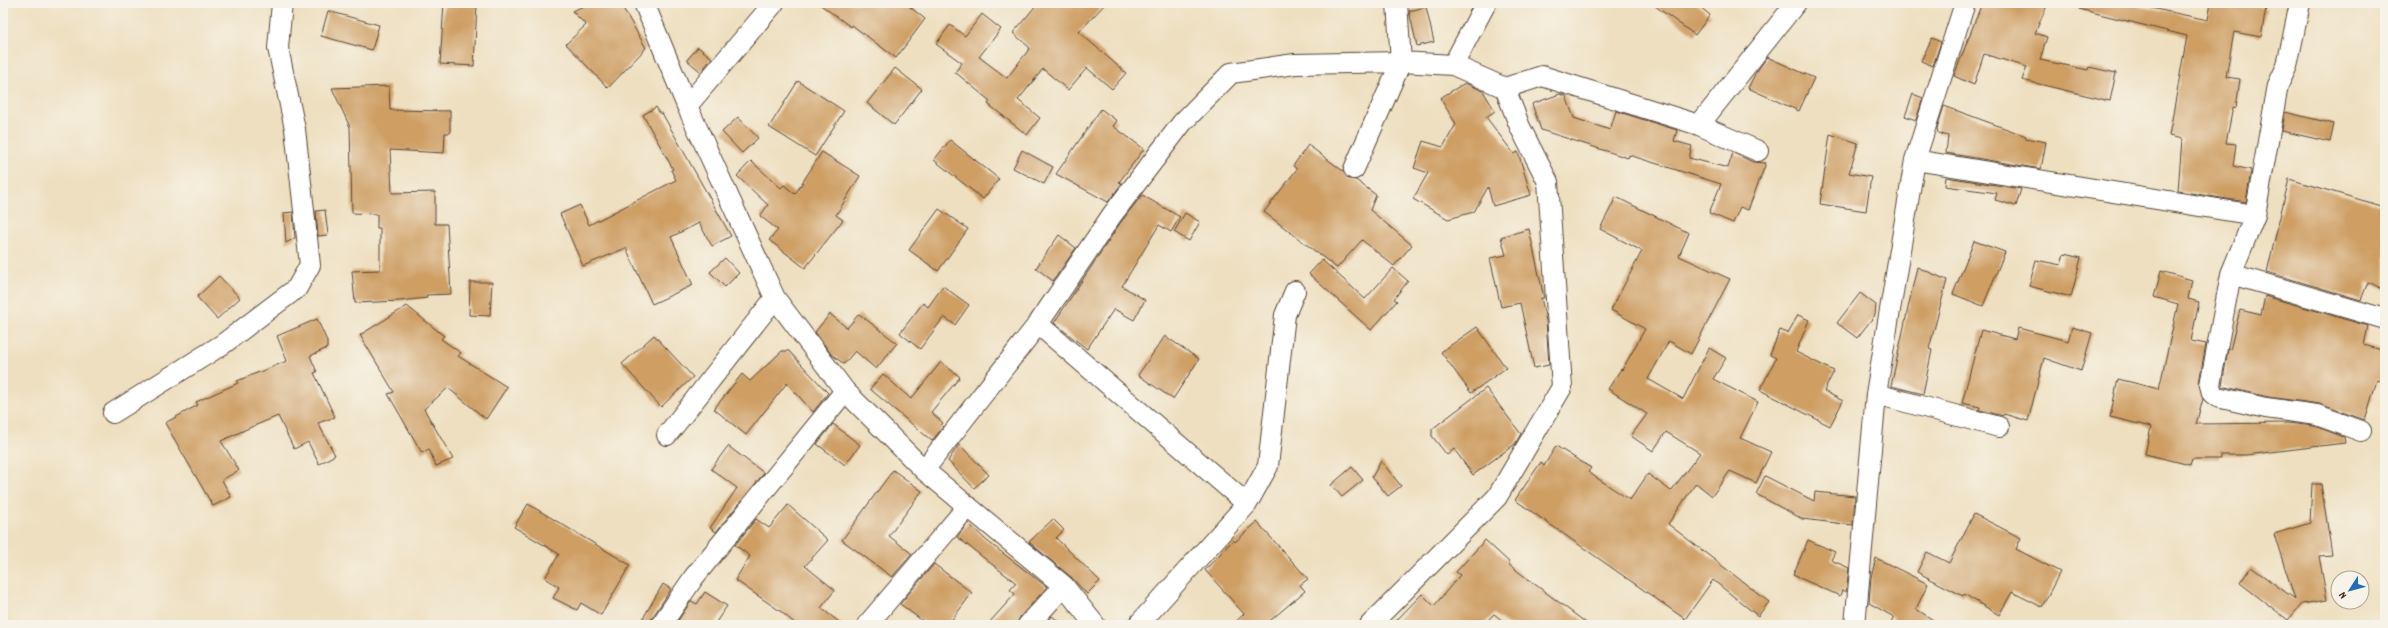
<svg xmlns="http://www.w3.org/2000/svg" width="2388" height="628" viewBox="0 0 2388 628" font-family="Dekko,sans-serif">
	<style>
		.building { fill: #ce9e63 }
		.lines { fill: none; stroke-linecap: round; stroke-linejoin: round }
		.street-casing { stroke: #564536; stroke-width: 22 }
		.street { stroke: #fff; stroke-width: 20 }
	</style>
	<rect width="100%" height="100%" fill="#f7f3e8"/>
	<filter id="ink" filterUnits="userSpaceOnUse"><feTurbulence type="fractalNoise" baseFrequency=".025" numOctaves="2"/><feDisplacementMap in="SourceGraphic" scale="8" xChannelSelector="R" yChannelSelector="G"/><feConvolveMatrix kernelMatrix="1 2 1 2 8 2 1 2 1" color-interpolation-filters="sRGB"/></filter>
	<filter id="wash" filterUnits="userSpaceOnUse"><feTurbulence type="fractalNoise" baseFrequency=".012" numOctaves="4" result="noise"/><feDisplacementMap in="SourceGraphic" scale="16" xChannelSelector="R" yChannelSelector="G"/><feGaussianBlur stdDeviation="0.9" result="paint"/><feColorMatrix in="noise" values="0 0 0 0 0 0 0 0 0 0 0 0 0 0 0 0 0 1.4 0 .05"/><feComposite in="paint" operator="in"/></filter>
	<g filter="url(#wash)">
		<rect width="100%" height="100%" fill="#eedfc0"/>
		<g id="blocks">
			<path class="building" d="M 444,3 L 477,3 L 474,66 L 440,64 Z
				M 591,3 L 620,3 L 646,48 L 608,88 L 566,44 L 586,25 L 572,11 Z
				M 818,3 L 905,3 L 925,19 L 896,58 L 852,25 L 851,27 Z
				M 1038,3 L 1106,3 L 1079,32 L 1126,73 L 1112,89 L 1087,68 L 1068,90 L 1043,69 L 1018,100 L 1040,118 L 1027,135 L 988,104 L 990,101 L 955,72 L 962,63 L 936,44 L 950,25 L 965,36 L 982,14 L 1001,29 L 979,57 L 1007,78 L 1030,48 L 1013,33 Z
				M 1651,3 L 1695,3 L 1710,15 L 1695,35 Z
				M 1982,3 L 2048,3 L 2035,33 L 2047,37 L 2040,60 L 2088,70 L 2089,67 L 2116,73 L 2110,101 L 2022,80 L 2027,67 L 1984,54 L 1974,85 L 1954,76 Z
				M 2079,3 L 2127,3 L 2208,20 L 2211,3 L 2243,3 L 2266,8 L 2261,37 L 2234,32 L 2226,77 L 2240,79 L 2236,108 L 2233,107 L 2226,143 L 2236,144 L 2233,166 L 2251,170 L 2246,202 L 2178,191 L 2182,139 L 2169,136 L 2187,36 L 2079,9 Z
				M 1426,7 L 1434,42 L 1417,46 L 1409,11 Z
				M 328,11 L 379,25 L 372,50 L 321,36 Z
				M 1932,38 L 1941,42 L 1933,66 L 1921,61 Z
				M 698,47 L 712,58 L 701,72 L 687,60 Z
				M 1767,57 L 1814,78 L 1799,111 L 1748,88 L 1755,74 Z
				M 895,68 L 922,89 L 894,125 L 867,103 Z
				M 798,81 L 844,111 L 815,156 L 769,127 Z
				M 1465,83 L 1483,91 L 1495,111 L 1486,117 L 1514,154 L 1518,152 L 1531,195 L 1493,206 L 1488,187 L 1474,212 L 1448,219 L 1413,199 L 1428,173 L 1414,168 L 1423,141 L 1443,147 L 1456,124 L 1440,98 Z
				M 389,86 L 390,110 L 450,111 L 450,133 L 445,133 L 444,153 L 390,150 L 392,193 L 435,192 L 435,224 L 447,224 L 451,294 L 426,295 L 427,298 L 400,301 L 355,303 L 352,271 L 380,270 L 380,228 L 377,228 L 377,214 L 352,213 L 350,127 L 332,88 Z
				M 1560,94 L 1566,96 L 1574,118 L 1610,130 L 1616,111 L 1677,130 L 1674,141 L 1692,146 L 1689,158 L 1728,168 L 1733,153 L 1753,162 L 1766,163 L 1748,210 L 1740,207 L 1733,223 L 1709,213 L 1721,184 L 1629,155 L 1628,158 L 1541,130 L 1532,104 Z
				M 1913,94 L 1923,98 L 1916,120 L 1905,116 Z
				M 1944,106 L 2026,136 L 2025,138 L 2046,142 L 2041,169 L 1946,153 L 1948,136 L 1938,133 L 1937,128 Z
				M 656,107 L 660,114 L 662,113 L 731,236 L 712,246 L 699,223 L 671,237 L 693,285 L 652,304 L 626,248 L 583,266 L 560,214 L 580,205 L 589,225 L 676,180 L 671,170 L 673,169 L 643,115 Z
				M 1101,109 L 1117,121 L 1113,126 L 1144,149 L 1119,182 L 1122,183 L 1108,202 L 1056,174 Z
				M 2285,112 L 2334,124 L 2330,142 L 2282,131 Z
				M 738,117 L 758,138 L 742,153 L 722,132 Z
				M 1830,134 L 1858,143 L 1849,173 L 1871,177 L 1866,211 L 1820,204 Z
				M 950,140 L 999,179 L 983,199 L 934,160 Z
				M 1308,145 L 1343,171 L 1349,179 L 1356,180 L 1376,195 L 1370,210 L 1412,245 L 1394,266 L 1362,240 L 1337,268 L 1264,212 L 1297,169 L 1293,166 Z
				M 1022,150 L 1053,167 L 1044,184 L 1013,168 Z
				M 822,152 L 860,176 L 836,215 L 843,220 L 805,268 L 769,240 L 778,230 L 760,216 L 768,205 L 737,176 L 751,161 L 781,188 L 784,185 L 795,194 Z
				M 1946,177 L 2021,189 L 2016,206 L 1995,200 L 1997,193 L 1945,186 Z
				M 2289,179 L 2385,207 L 2385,290 L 2368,282 L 2361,300 L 2267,272 Z
				M 1142,195 L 1180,217 L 1171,232 L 1159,225 L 1122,286 L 1145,300 L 1134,320 L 1114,309 L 1087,349 L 1054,323 L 1121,222 Z
				M 1616,197 L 1689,233 L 1679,256 L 1730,279 L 1691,354 L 1669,341 L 1648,379 L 1683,399 L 1709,348 L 1726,358 L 1713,379 L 1758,402 L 1740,438 L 1771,452 L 1756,483 L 1730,471 L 1712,496 L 1696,483 L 1668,524 L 1769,602 L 1758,616 L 1713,580 L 1685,619 L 1515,500 L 1541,462 L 1544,466 L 1556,446 L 1591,468 L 1588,472 L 1630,500 L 1648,474 L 1671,491 L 1700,453 L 1666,432 L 1653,451 L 1631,436 L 1647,414 L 1608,389 L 1621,369 L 1622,370 L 1645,329 L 1611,310 L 1642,251 L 1600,229 Z
				M 939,209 L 968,229 L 938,271 L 909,250 Z
				M 325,210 L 328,235 L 318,236 L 316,211 Z
				M 293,212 L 295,238 L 286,243 L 284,213 Z
				M 1185,213 L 1200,222 L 1189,241 L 1174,232 Z
				M 1529,229 L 1544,298 L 1541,298 L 1546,321 L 1549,365 L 1534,368 L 1520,303 L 1501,307 L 1490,258 L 1506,255 L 1501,237 Z
				M 1059,235 L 1076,248 L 1053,281 L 1036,268 Z
				M 1974,241 L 2005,252 L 1983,306 L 1953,294 Z
				M 2064,254 L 2081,258 L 2071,297 L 2029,286 L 2036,260 L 2061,265 Z
				M 725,258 L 739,273 L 725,287 L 710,272 Z
				M 1322,260 L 1365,299 L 1393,268 L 1408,281 L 1394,299 L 1397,301 L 1371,330 L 1309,274 Z
				M 1917,267 L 1947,280 L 1929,349 L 1932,350 L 1923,394 L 1891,386 Z
				M 2161,271 L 2192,280 L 2188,299 L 2199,302 L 2191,341 L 2206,344 L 2199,383 L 2203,399 L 2196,424 L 2287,423 L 2314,426 L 2344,437 L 2345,443 L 2246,455 L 2220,455 L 2220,459 L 2192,459 L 2190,465 L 2145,454 L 2151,427 L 2110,417 L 2118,379 L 2159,389 L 2178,304 L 2154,297 Z
				M 219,276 L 240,298 L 217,319 L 197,297 Z
				M 470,282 L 492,282 L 490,316 L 469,315 Z
				M 943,286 L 969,305 L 955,325 L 944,317 L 920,349 L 900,333 L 923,303 L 928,307 Z
				M 1860,293 L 1876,305 L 1875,315 L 1857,338 L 1837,323 Z
				M 2265,296 L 2368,326 L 2364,345 L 2385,351 L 2385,382 L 2377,380 L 2365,420 L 2319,404 L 2268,397 L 2222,386 L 2228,349 L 2230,350 L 2240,310 L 2261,315 Z
				M 407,306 L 444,336 L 441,339 L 461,353 L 458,356 L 507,387 L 486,419 L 448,388 L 424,409 L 453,459 L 436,466 L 429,449 L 422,453 L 388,394 L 394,392 L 360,335 Z
				M 830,314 L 847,328 L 859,314 L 897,343 L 876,369 L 855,351 L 844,364 L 831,354 L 815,332 Z
				M 1798,315 L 1809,320 L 1796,352 L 1834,371 L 1824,391 L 1843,401 L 1830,426 L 1760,390 L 1776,358 L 1770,355 L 1780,330 L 1788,333 Z
				M 317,319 L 327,341 L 327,348 L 310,356 L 317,372 L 314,373 L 335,417 L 318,423 L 335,455 L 319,464 L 308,442 L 294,449 L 278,416 L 249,428 L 221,441 L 239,470 L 222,480 L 231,497 L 213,506 L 165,423 L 198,405 L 196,402 L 238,383 L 237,381 L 287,361 L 277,336 Z
				M 1477,327 L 1506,368 L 1471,393 L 1441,352 Z
				M 2072,327 L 2092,333 L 2081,371 L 2044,358 L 2028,421 L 2004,414 L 2003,416 L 1979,410 L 1980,407 L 1962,403 L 1981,330 L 2015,339 L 2018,328 L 2068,341 Z
				M 654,335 L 693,377 L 661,407 L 622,364 Z
				M 1165,336 L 1199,359 L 1173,399 L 1138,375 Z
				M 782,351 L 789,351 L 828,393 L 813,412 L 787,383 L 746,435 L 714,409 L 742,374 L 750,381 Z
				M 941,362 L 960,377 L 931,412 L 943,423 L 941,425 L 943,427 L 932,441 L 870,389 L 883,374 L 911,399 Z
				M 1486,388 L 1521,434 L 1515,444 L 1473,475 L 1454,449 L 1447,455 L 1432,436 L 1432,429 Z
				M 833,424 L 860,445 L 845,465 L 817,444 Z
				M 959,444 L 989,475 L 974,488 L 948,461 Z
				M 728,446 L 764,473 L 716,532 L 710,528 L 737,488 L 711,469 Z
				M 1381,461 L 1401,486 L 1388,496 L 1372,477 Z
				M 1352,467 L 1363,480 L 1342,497 L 1331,485 Z
				M 893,470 L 922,491 L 889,536 L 912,554 L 892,577 L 842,540 Z
				M 1765,476 L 1814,501 L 1815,492 L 1855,496 L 1853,525 L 1802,519 L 1756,494 Z
				M 2312,484 L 2321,484 L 2332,555 L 2319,556 L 2327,600 L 2302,604 L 2288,620 L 2240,583 L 2251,567 L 2295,599 L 2274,534 L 2310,523 Z
				M 528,504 L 630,565 L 601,615 L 581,603 L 577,610 L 553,598 L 559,587 L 545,578 L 559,554 L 514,527 Z
				M 788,505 L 828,540 L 805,566 L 835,590 L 821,608 L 843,625 L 797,625 L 780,611 L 735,580 L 750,556 L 735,545 L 756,519 L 769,528 Z
				M 1974,514 L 2021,538 L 2016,549 L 2060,572 L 2042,607 L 2012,592 L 1999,615 L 1964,594 L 1963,596 L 1917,572 L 1927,552 L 1949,563 Z
				M 1053,519 L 1064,530 L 1056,538 L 1100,581 L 1087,594 L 1071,577 L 1029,542 Z
				M 1257,522 L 1308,579 L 1300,585 L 1305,591 L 1265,625 L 1232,625 L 1244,614 L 1205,570 L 1233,540 L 1235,542 Z
				M 968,523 L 987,541 L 1047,587 L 1020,617 L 1017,625 L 987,625 L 1015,594 L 1010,590 L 1016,583 L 957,537 Z
				M 1485,540 L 1510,563 L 1508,564 L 1589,625 L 1508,625 L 1494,614 L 1483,625 L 1392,625 L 1422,594 L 1434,606 L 1460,575 L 1456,572 Z
				M 1808,540 L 1835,552 L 1831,560 L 1849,568 L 1846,592 L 1842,590 L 1840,596 L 1793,575 Z
				M 1876,558 L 1928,584 L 1916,609 L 1941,625 L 1890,625 L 1894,617 L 1869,603 L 1871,577 Z
				M 934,564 L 972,593 L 948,625 L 928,625 L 900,604 Z
				M 663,584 L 671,589 L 652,618 L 650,625 L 639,625 Z
				M 705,592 L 727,606 L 714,625 L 675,625 L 691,601 L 697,604 Z
				M 1052,616 L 1063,625 L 1044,625 Z"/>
		</g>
	</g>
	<g filter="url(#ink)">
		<use href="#blocks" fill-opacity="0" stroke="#564536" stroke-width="1"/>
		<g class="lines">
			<defs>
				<path id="street" d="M 644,3 L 687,106 L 775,298 L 845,391 L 924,470 L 1064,586 L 1095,625
					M 2300,3 L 2287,66 L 2278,85 L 2255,215 L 2231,274 L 2210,385 L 2212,393 L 2217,397 L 2266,408 L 2317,415 L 2361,431
					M 1453,65 L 1486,3
					M 1505,88 L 1542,76 L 1699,125 L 1758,151
					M 687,106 L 774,3
					M 1699,125 L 1796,3
					M 1915,160 L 2255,215
					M 1354,169 L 1401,62 L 1397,3
					M 2231,274 L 2385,319
					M 1038,324 L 1247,504
					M 1876,394 L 1999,427
					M 113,413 L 223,344 L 297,288 L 310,265 L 295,129 L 278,48 L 282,3
					M 667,435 L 775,298
					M 924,470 L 1038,324 L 1112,215 L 1182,123 L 1231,73 L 1295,64 L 1401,62 L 1453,65 L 1505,88 L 1520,127 L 1548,182 L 1562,387 L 1497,497 L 1370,625
					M 661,625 L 694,577 L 845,391
					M 867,625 L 968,506
					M 1028,625 L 1064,586
					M 1138,625 L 1247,504 L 1268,466 L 1285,315 L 1295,291
					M 1855,625 L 1876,394 L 1915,160 L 1965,3"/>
			</defs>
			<use href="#street" class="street-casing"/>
			<use href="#street" class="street"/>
		</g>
	</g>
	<rect width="2388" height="628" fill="none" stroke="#f7f3e8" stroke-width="16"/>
	<g transform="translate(2350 590) rotate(234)"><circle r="19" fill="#f7f3e8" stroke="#aca397"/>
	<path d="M0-3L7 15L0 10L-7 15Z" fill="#1f6fb2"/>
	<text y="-6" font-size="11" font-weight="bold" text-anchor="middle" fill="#3b2a1e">N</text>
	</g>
</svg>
